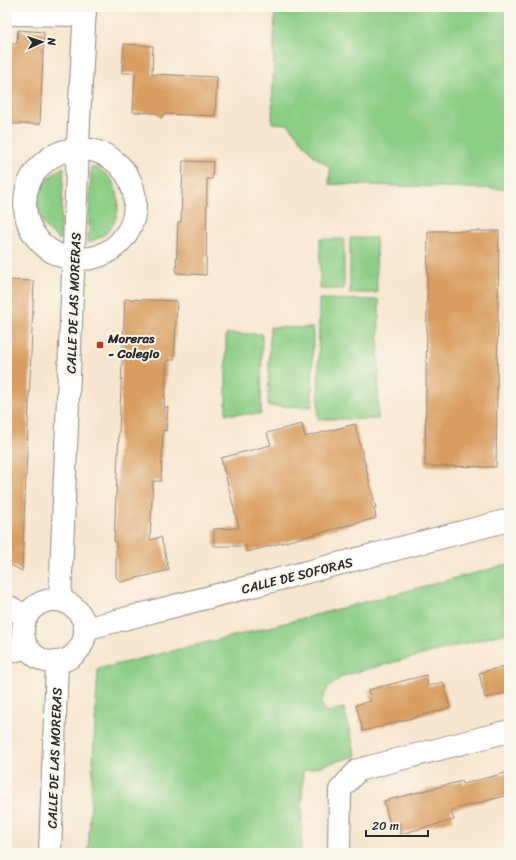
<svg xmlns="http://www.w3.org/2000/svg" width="516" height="860" viewBox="0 0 516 860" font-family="Sriracha,sans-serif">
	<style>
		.green { fill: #8cce86; stroke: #5c7c58 }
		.building { fill: #d89d5e }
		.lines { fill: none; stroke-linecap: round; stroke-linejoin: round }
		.minor-casing { stroke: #90887d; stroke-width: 24 }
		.minor { stroke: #fff; stroke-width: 22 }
		.poi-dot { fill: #c8321e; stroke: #fbf7ec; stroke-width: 1.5 }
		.labels { text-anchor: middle; stroke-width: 4; stroke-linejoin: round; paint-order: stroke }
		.street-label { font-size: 13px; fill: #2b2b2b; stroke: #fbf7ec }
		.poi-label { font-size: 13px; font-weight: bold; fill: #2b2b2b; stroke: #fbf7ec; text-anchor: start }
	</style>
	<rect width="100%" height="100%" fill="#fbf7ec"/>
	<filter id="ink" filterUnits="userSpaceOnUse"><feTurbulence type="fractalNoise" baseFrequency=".025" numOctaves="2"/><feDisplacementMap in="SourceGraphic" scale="8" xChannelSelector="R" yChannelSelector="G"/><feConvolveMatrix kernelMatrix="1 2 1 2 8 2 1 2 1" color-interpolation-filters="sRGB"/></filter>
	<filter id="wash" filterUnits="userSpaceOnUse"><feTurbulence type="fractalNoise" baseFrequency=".012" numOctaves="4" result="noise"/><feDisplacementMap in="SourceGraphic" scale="16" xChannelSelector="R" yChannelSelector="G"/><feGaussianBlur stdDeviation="0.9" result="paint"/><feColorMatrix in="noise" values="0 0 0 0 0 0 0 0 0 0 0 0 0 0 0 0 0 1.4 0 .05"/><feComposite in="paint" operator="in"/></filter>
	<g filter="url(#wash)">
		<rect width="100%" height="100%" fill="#f6e6cf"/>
		<path class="green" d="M 275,7 L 509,7 L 509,189 L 329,184 L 330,167 L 314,156 L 288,124 L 272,123 Z
			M 64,167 L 60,240 C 29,220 31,184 64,167 Z
			M 91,167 C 96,168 103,171 107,175 C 122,189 122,218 107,232 C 102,237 94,240 88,243 Z
			M 350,238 L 376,238 L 377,293 L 350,293 Z
			M 320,239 L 344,239 L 344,289 L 320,289 Z
			M 319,299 L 379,300 L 378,419 L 318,419 Z
			M 270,327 L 313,328 L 312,407 L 268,406 Z
			M 226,334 L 262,334 L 261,414 L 226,414 Z
			M 509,564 L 509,632 L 342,676 L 327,689 L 321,703 L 326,712 L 344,708 L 356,756 L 303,771 L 301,853 L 88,853 L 98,669 L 258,630 Z"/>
		<g id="blocks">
			<path class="building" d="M 18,30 L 44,32 L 40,124 L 7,124 L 7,44 L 17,44 Z
				M 124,44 L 153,46 L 152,74 L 217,77 L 215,116 L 164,114 L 161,118 L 157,113 L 133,112 L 135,73 L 122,73 Z
				M 183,161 L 213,162 L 212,179 L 207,179 L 206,275 L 176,273 L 178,222 L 181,222 Z
				M 428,231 L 499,231 L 496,467 L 425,466 Z
				M 7,280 L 34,281 L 22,571 L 7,563 Z
				M 125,299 L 177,301 L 174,360 L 167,360 L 164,407 L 168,407 L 166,431 L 163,430 L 161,481 L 153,481 L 150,540 L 161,537 L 169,570 L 121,582 L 116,577 L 116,542 L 114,541 Z
				M 302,424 L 305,437 L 355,424 L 376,508 L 374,508 L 376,518 L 247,552 L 246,546 L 214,546 L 214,529 L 239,528 L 221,458 L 271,445 L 267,433 Z
				M 509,665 L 509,692 L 485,698 L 479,673 Z
				M 426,675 L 428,686 L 443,682 L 450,708 L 363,731 L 356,705 L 371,701 L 368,690 Z
				M 509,772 L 509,795 L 451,810 L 454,820 L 400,834 L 400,823 L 390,825 L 384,801 L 462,781 L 463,784 Z"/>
		</g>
	</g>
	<g filter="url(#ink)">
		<use href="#blocks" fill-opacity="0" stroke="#90887d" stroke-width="1"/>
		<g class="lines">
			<defs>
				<path id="minor" d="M 7,14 L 85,15
					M25 204a55 55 0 1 1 110 0a55 55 0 1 1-110 0Z
					M23 631a31 31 0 1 1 62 0a31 31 0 1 1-62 0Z
					M 60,600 L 79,121 L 85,7
					M 7,606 L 26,616
					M 85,629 L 509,520
					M 7,653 L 27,647
					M 50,853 L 57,663
					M 339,853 L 340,790 L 358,770 L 509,731"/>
			</defs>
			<use href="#minor" class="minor-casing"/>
			<use href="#minor" class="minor"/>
		</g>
	</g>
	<rect class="poi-dot" x="96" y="341" width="8" height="8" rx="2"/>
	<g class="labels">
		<g class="street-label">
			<text transform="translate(73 303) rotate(-88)" y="5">CALLE DE LAS MORERAS</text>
			<text transform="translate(297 575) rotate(-14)" y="5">CALLE DE SOFORAS</text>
			<text transform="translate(54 758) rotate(-88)" y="5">CALLE DE LAS MORERAS</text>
		</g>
		<g class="poi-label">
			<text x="108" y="343">Moreras<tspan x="108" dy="15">- Colegio</tspan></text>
		</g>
	</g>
	<rect width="516" height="860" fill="none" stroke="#fbf7ec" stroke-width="24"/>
	<g transform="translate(42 42) rotate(87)" stroke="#fbf7ec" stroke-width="3" paint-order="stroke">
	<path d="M0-3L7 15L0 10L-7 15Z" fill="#2b2b2b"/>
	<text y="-6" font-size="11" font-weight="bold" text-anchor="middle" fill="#2b2b2b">N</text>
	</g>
	<path d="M366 830v6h62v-6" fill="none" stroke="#2b2b2b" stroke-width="2"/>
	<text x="372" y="830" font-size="12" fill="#2b2b2b" stroke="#fbf7ec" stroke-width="3" paint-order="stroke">20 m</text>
</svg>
